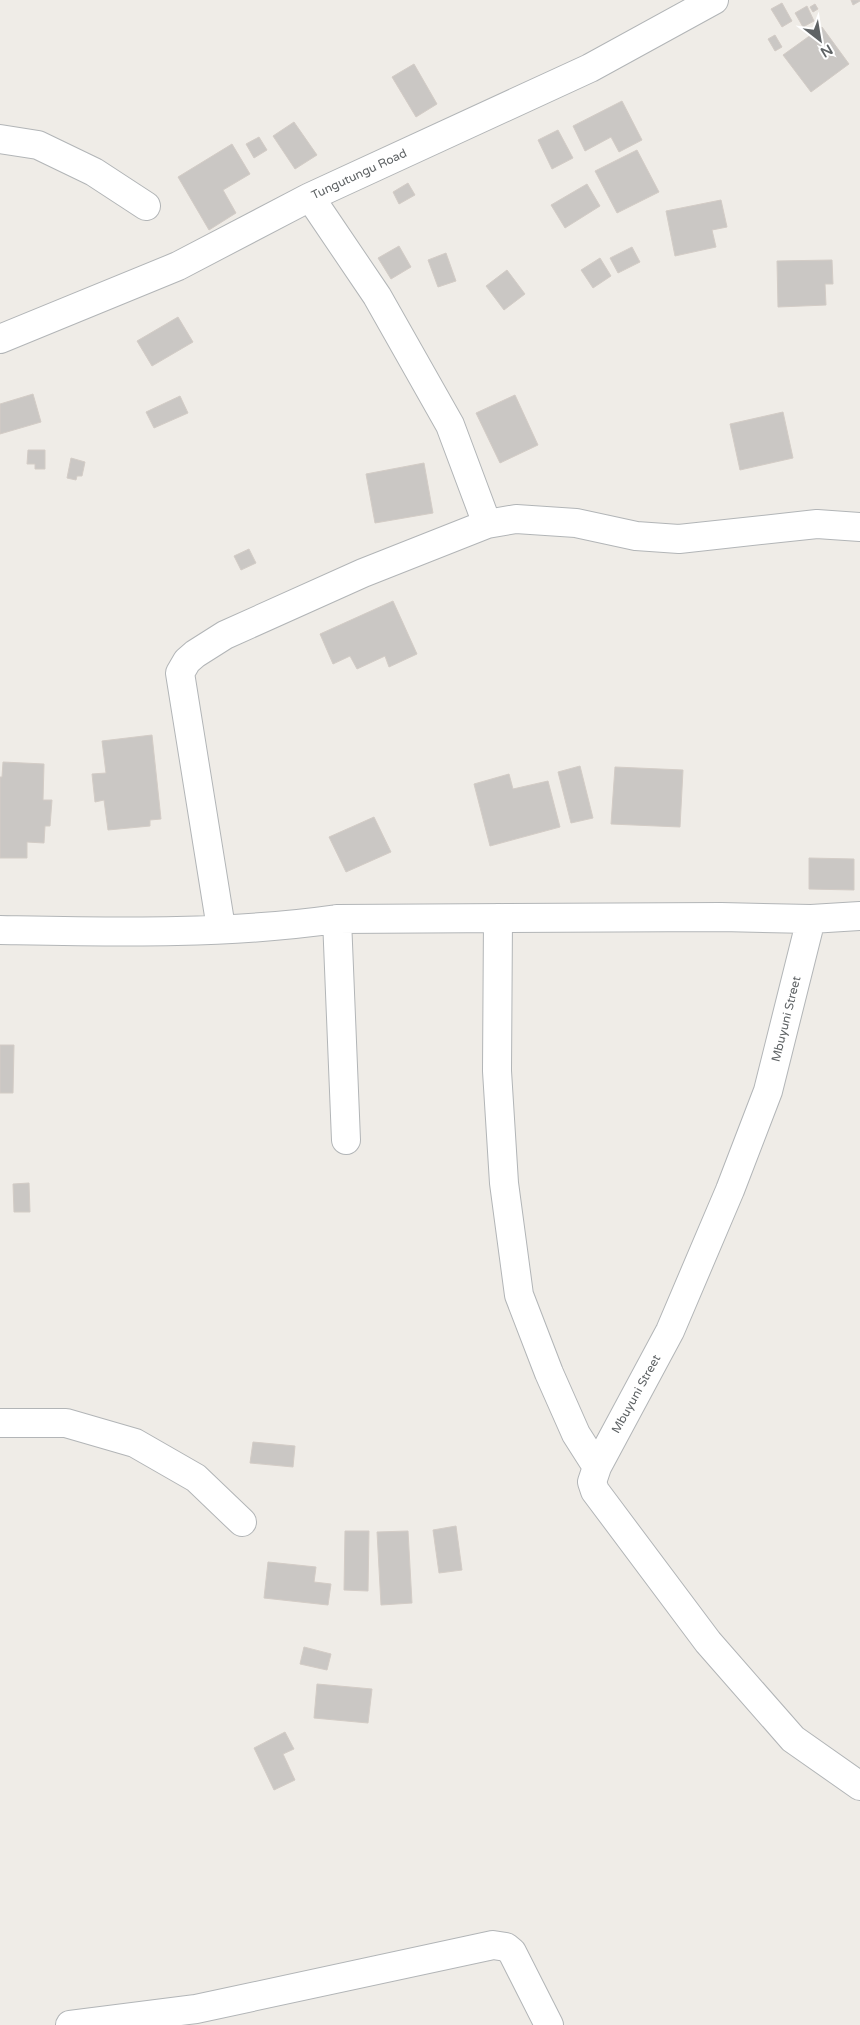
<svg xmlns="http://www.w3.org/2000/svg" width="860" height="2025" viewBox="0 0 860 2025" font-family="'Varela Round',sans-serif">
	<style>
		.building { fill: #cac7c4; stroke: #d3ccc6 }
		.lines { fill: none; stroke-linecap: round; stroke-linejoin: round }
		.minor-casing { stroke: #b2b5b7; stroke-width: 30 }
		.minor { stroke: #fff; stroke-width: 28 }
		.labels { text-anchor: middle; stroke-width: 5; stroke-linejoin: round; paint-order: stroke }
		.street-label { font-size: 12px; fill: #5f6365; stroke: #fff }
	</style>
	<rect width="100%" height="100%" fill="#efece7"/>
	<path class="building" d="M 851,0 L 860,0 L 860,1 L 853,5 Z
		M 782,3 L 792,21 L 782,27 L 771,9 Z
		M 815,4 L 818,9 L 813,12 L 810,7 Z
		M 807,6 L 814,21 L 803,27 L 795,13 Z
		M 822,27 L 849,64 L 811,92 L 783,55 Z
		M 775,35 L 782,47 L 775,51 L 768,39 Z
		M 414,64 L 437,104 L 416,117 L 392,77 Z
		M 622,101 L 642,140 L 619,152 L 611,137 L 585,151 L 573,126 Z
		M 294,122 L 317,155 L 295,169 L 273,136 Z
		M 558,130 L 573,158 L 552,169 L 538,140 Z
		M 259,137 L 267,150 L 254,158 L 246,144 Z
		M 232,144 L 250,174 L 223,190 L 236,213 L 209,230 L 178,177 Z
		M 637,150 L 659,192 L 617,213 L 595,171 Z
		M 408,183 L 415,195 L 399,204 L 393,192 Z
		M 587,184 L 600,206 L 565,228 L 551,205 Z
		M 721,200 L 727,227 L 712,230 L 716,247 L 675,256 L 666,211 Z
		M 399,246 L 411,267 L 391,279 L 378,258 Z
		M 632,247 L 640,262 L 618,273 L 610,258 Z
		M 446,253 L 456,281 L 438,287 L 428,260 Z
		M 600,258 L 611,276 L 593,288 L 581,270 Z
		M 832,260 L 833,284 L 825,284 L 826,305 L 778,307 L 777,261 Z
		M 507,270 L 525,294 L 504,310 L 486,286 Z
		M 178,317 L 193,342 L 152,366 L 137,341 Z
		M 33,394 L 41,422 L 0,434 L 0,404 Z
		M 515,395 L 538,445 L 500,463 L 476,413 Z
		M 180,396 L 188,413 L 154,428 L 146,412 Z
		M 783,412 L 793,458 L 740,470 L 730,424 Z
		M 28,450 L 45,450 L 45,469 L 35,469 L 35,464 L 27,464 Z
		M 71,458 L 85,462 L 82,476 L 77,476 L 76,480 L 67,478 Z
		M 424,463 L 433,513 L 375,523 L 366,474 Z
		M 249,549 L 256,563 L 241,570 L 234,556 Z
		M 393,601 L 417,654 L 389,667 L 385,656 L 357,669 L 350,656 L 333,664 L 320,634 Z
		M 152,735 L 161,819 L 150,820 L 150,826 L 108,830 L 104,800 L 95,802 L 92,774 L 106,773 L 102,741 Z
		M 3,762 L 44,764 L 43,800 L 52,800 L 50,826 L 45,826 L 44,843 L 27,842 L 27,858 L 0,858 L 0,777 L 2,777 Z
		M 580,766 L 593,818 L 571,823 L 558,772 Z
		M 615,767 L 683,770 L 680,827 L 611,824 Z
		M 509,774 L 513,789 L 548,781 L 560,827 L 490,846 L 474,784 Z
		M 374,817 L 391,852 L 346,872 L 329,837 Z
		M 809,858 L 854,859 L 854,890 L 809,889 Z
		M 0,1045 L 14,1045 L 13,1093 L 0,1093 Z
		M 29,1183 L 30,1212 L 14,1212 L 13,1184 Z
		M 253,1442 L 295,1446 L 293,1467 L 250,1463 Z
		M 456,1526 L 462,1570 L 439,1573 L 433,1530 Z
		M 345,1531 L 369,1531 L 368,1591 L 344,1590 Z
		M 408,1531 L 412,1603 L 381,1605 L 377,1532 Z
		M 268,1562 L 316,1567 L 314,1582 L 331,1584 L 328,1605 L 264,1598 Z
		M 304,1647 L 331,1654 L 327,1670 L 300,1664 Z
		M 317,1684 L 372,1689 L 368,1723 L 314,1718 Z
		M 285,1732 L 294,1749 L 283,1754 L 295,1780 L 274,1790 L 254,1748 Z"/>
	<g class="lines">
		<defs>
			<path id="minor" d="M 0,139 L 38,145 L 94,172 L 146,206
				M 310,197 L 377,296 L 450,425 L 487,524
				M 0,339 L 178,266 L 310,197 L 590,68 L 714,0
				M 498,918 L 497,1071 L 504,1183 L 519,1295 L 549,1373 L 576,1434 L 597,1467
				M 337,919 L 346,1140
				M 811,919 L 768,1091 L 730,1190 L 670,1331 L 597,1467 L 592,1482 L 595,1491 L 708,1642 L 793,1739 L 860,1786
				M 221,928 L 180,673 L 187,661 L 195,654 L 225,635 L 363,573 L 487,524 L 516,519 L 576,523 L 636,536 L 679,539 L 817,524 L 860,527
				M 0,930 C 112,932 225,935 337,919 L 721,917 L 811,919 L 860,916
				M 0,1423 L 66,1423 L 135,1443 L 196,1478 L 242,1522
				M 70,2025 L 196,2009 L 493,1945 L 506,1947 L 512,1952 L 549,2025"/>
		</defs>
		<use href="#minor" class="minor-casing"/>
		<use href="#minor" class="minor"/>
	</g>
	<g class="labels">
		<g class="street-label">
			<text transform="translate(359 174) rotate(-25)" y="4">Tungutungu Road</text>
			<text transform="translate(786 1019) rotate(-76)" y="4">Mbuyuni Street</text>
			<text transform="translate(636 1394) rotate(-61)" y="4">Mbuyuni Street</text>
		</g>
	</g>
	<g transform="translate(820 40) rotate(149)" stroke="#ffffff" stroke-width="4" paint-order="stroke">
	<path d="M0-4L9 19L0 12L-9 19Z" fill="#5f6365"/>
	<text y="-8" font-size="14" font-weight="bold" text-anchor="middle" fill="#5f6365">N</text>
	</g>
</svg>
